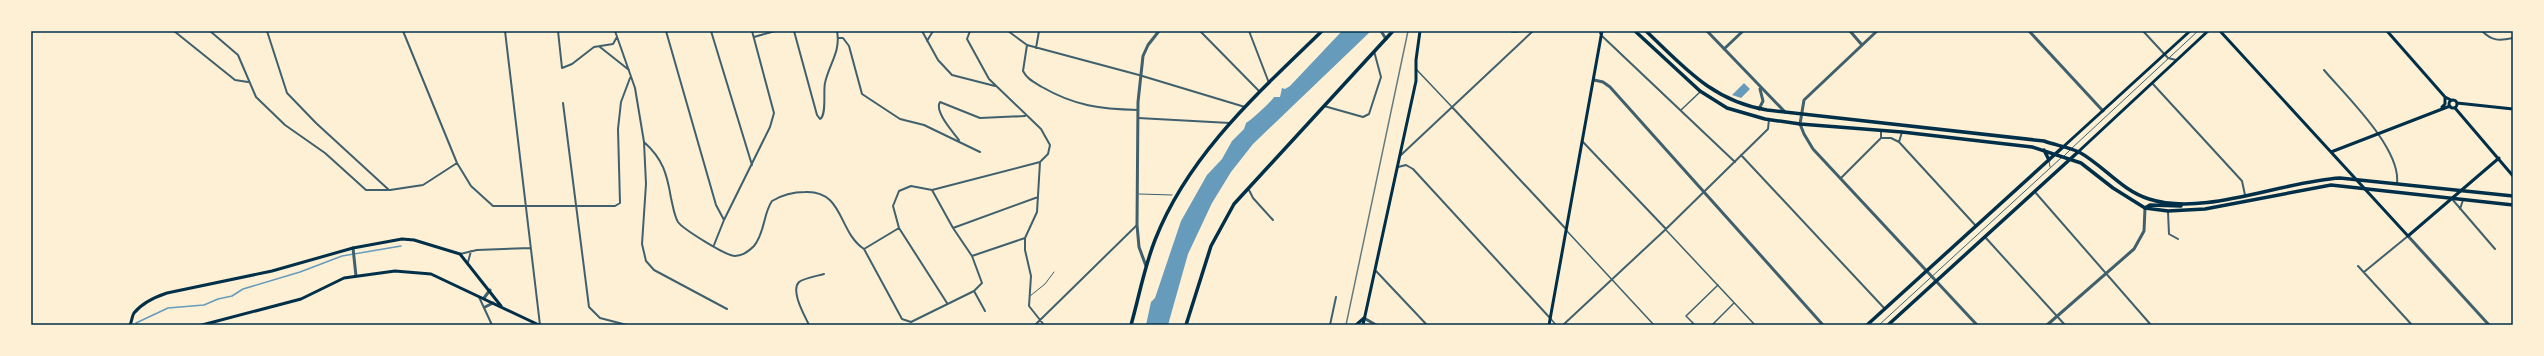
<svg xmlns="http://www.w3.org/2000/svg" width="2544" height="356" viewBox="0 0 2544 356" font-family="Figtree,sans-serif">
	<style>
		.water { fill: #669bbc }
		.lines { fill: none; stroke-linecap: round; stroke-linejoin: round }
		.stream { stroke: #669bbc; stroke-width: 1.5 }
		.service { stroke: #3f606c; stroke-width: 1 }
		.pedestrian { stroke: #3f606c; stroke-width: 1.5 }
		.minor { stroke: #3f606c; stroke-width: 2 }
		.tertiary { stroke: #3f606c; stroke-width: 3 }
		.secondary { stroke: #003049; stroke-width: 3 }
		.primary { stroke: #003049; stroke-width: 3.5 }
		.trunk { stroke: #003049; stroke-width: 3.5 }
		.rail { stroke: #657d81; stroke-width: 1.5 }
		.neatline { fill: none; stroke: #003049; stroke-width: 1.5 }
	</style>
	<rect width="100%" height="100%" fill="#fdf0d5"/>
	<path class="water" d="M 1342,31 L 1371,31 L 1253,144 L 1231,172 L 1212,203 L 1188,254 L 1168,325 L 1146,325 L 1151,302 L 1155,298 L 1181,221 L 1207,175 L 1222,159 L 1232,141 L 1244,129 L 1246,123 C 1250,121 1273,100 1274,97 L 1280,97 L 1282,88 L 1285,89 L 1290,86 Z
		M 1744,83 L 1750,89 L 1741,98 L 1732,95 Z"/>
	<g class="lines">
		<path class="stream" d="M 136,323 L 168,308 L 204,305 L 218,299 L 232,296 L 243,289 L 300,272 L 342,256 L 401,246"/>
		<path class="service" d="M 2072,148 L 2198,31
			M 2064,156 L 2070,150
			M 2049,161 L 2050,167
			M 1139,194 L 1172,195
			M 1030,296 L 1045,284 L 1054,272
			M 1879,325 L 2061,158"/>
		<path class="pedestrian" d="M 1416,69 L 1452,107
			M 1681,110 L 1700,92
			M 1566,230 L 1654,325
			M 1666,230 L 1755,325
			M 1551,319 L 1556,325
			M 1693,323 L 1686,316 L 1718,285
			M 1691,325 L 1693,323 L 1695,325
			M 1712,325 L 1734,303"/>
		<path class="minor" d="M 174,31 L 235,80 L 248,82
			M 210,31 L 238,55 L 256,97 L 285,125 L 325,153 L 366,190 L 390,190 L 423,185 L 457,163
			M 267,31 L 287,93 L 316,123 L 389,190
			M 403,31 L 457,163 L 471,186 L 493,206 L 615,206 L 620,203 L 618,129 L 621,102 L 630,78
			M 505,31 L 540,325
			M 558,31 L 562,68 L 572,64 L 594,47 L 613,44 L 617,37
			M 615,31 L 635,88 L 644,142 L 646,184 L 642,244 L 646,261 L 654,270 L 727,309
			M 666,31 L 716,205 L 724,220
			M 711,31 L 752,165
			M 794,31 L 817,115 L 820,119 C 827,115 823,91 825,83 C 829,64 841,52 837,31
			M 922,31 L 938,60 L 952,75 L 995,86
			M 970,31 L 967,39 L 989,79 L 1041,129 L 1050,145 L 1048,154 L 1040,162
			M 1008,31 L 1027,45 L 1139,75 L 1245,107
			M 1200,31 L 1259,91
			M 1249,31 L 1269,83
			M 2143,31 L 2168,58 L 2176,60
			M 2482,31 C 2492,41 2499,41 2513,38
			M 1602,36 L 1735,162
			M 754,37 L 775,31
			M 838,38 L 843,38 L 849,46 L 862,94 L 900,119 L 924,125 L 980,152
			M 927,41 L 933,31
			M 1027,45 L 1023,71 C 1027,79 1034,82 1042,87 C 1075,106 1100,109 1138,110
			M 600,47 L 629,70
			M 1036,48 L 1039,31
			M 2324,70 C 2345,95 2401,148 2397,183
			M 2152,83 L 2242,181 L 2245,195
			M 563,103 L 589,307 L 600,318 L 627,325
			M 1324,106 L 1363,117 L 1369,114 L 1381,77 L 1374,51
			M 1452,107 L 1566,229
			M 1138,118 L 1230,123
			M 1881,138 L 1891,138 L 1899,142 L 1976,226
			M 959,140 C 953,132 934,111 940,102 L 980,118 L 1025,116
			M 644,142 C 663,159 667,174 671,198 C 673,206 674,215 678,222 C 683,229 726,256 735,256 C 742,256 750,250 754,246 C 765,233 763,214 772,201 C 782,195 794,192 805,192 C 844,190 838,232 864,249 L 902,319 L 911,322 L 974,291
			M 1583,142 L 1666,229
			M 1899,142 L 1902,132
			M 1401,155 L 1533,31
			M 1741,155 L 1885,309
			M 1398,167 L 1406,165 L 1413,169 L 1550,318
			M 1841,178 L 1881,138 L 1881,131
			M 1248,188 L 1253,198 L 1273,220
			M 932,190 L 953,228 L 972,256 L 982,283 L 974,291 L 985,311
			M 2035,192 L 2151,325
			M 2452,199 L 2495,249
			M 2460,209 L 2463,200
			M 2168,212 L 2169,234 L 2178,239
			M 953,228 L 1038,197
			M 1985,237 L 2065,325
			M 714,245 L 724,220 L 770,127 L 774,113 L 752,31
			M 864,249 L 899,228
			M 460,254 L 477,250 L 531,248
			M 972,256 L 1025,238
			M 468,262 L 471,251
			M 2358,266 L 2412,325
			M 1376,271 L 1427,325
			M 2364,272 L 2408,236
			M 479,297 L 492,325
			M 947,303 L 899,228 L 893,206 L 899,191 L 911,186 L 932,190 L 1040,162 L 1037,212 L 1025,238 L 1025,250 L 1031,276 L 1029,306 L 1044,325
			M 809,325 C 805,316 790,291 799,282 C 804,278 817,276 824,274
			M 1035,325 L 1137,225
			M 1330,325 L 1336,297
			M 1563,325 L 1666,229 L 1768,129 L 1769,119"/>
		<path class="tertiary" d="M 1381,31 L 1386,39
			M 1707,31 L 1785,112
			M 1850,31 L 1862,45
			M 1877,31 L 1804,100 L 1800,124 L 1804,134 L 1813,149 L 1977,325
			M 2029,31 L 2103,111
			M 1724,49 L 1743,31
			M 1594,80 L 1603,82 L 1610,87 L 1823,325
			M 1759,109 L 1763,101 L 1760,89
			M 2408,236 L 2489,325
			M 353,248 L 356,276
			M 1146,266 L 1139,247 L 1137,225 L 1138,102 L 1143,56 L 1148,45 L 1159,31
			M 484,298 L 490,290
			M 485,307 L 493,303
			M 1364,318 L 1376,325
			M 2047,325 L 2134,249 L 2144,231 L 2145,208"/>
		<path class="secondary" d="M 1512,31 L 1517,31
			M 2220,31 L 2408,236 L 2499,158
			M 2387,31 L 2445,97 L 2451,100
			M2449 104a4 4 0 1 1 8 0a4 4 0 1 1-8 0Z
			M 2457,103 L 2513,109
			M 2442,107 L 2445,104 L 2445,97
			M 2455,108 L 2513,176
			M 2063,147 L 2190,31
			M 2078,152 L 2208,31
			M 2331,152 L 2450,106
			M 130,325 C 132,321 132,316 134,313 C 142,303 155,297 167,293 L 272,271 L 353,248 L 402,239 L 414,240 L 460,254 L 501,306
			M 202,325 L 301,299 L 344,278 L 395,271 L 431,274 L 539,325
			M 1356,325 L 1364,318
			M 1363,325 L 1416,81 L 1416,60 L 1420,31
			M 1549,325 L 1602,31"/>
		<path class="primary" d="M 1635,31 L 1700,91 L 1727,108 L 1765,119 L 1800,124 L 1902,132 L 2032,147 L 2081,163 L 2113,188 L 2145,208 L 2168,211 L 2205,209 L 2331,185 L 2513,205
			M 1646,31 C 1684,67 1712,101 1767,110 L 2044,141 C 2055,145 2068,147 2079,152 C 2103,165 2122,191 2149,199 C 2204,217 2283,181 2340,178 L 2513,196
			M 1601,33 L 1602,31
			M 2044,150 L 2049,160
			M 2145,208 L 2150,205 L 2181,206
			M 1867,325 L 2063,147
			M 1888,325 L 2078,152"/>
		<path class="trunk" d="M 1131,325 C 1139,297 1144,268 1155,240 C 1188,155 1258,93 1322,31
			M 1186,325 L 1211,246 L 1234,204 L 1393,31"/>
		<path class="rail" d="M 1346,325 L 1408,31"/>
	</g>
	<rect width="2544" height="356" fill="none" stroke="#fdf0d5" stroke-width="64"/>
	<rect x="32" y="32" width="2480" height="292" class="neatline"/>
</svg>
